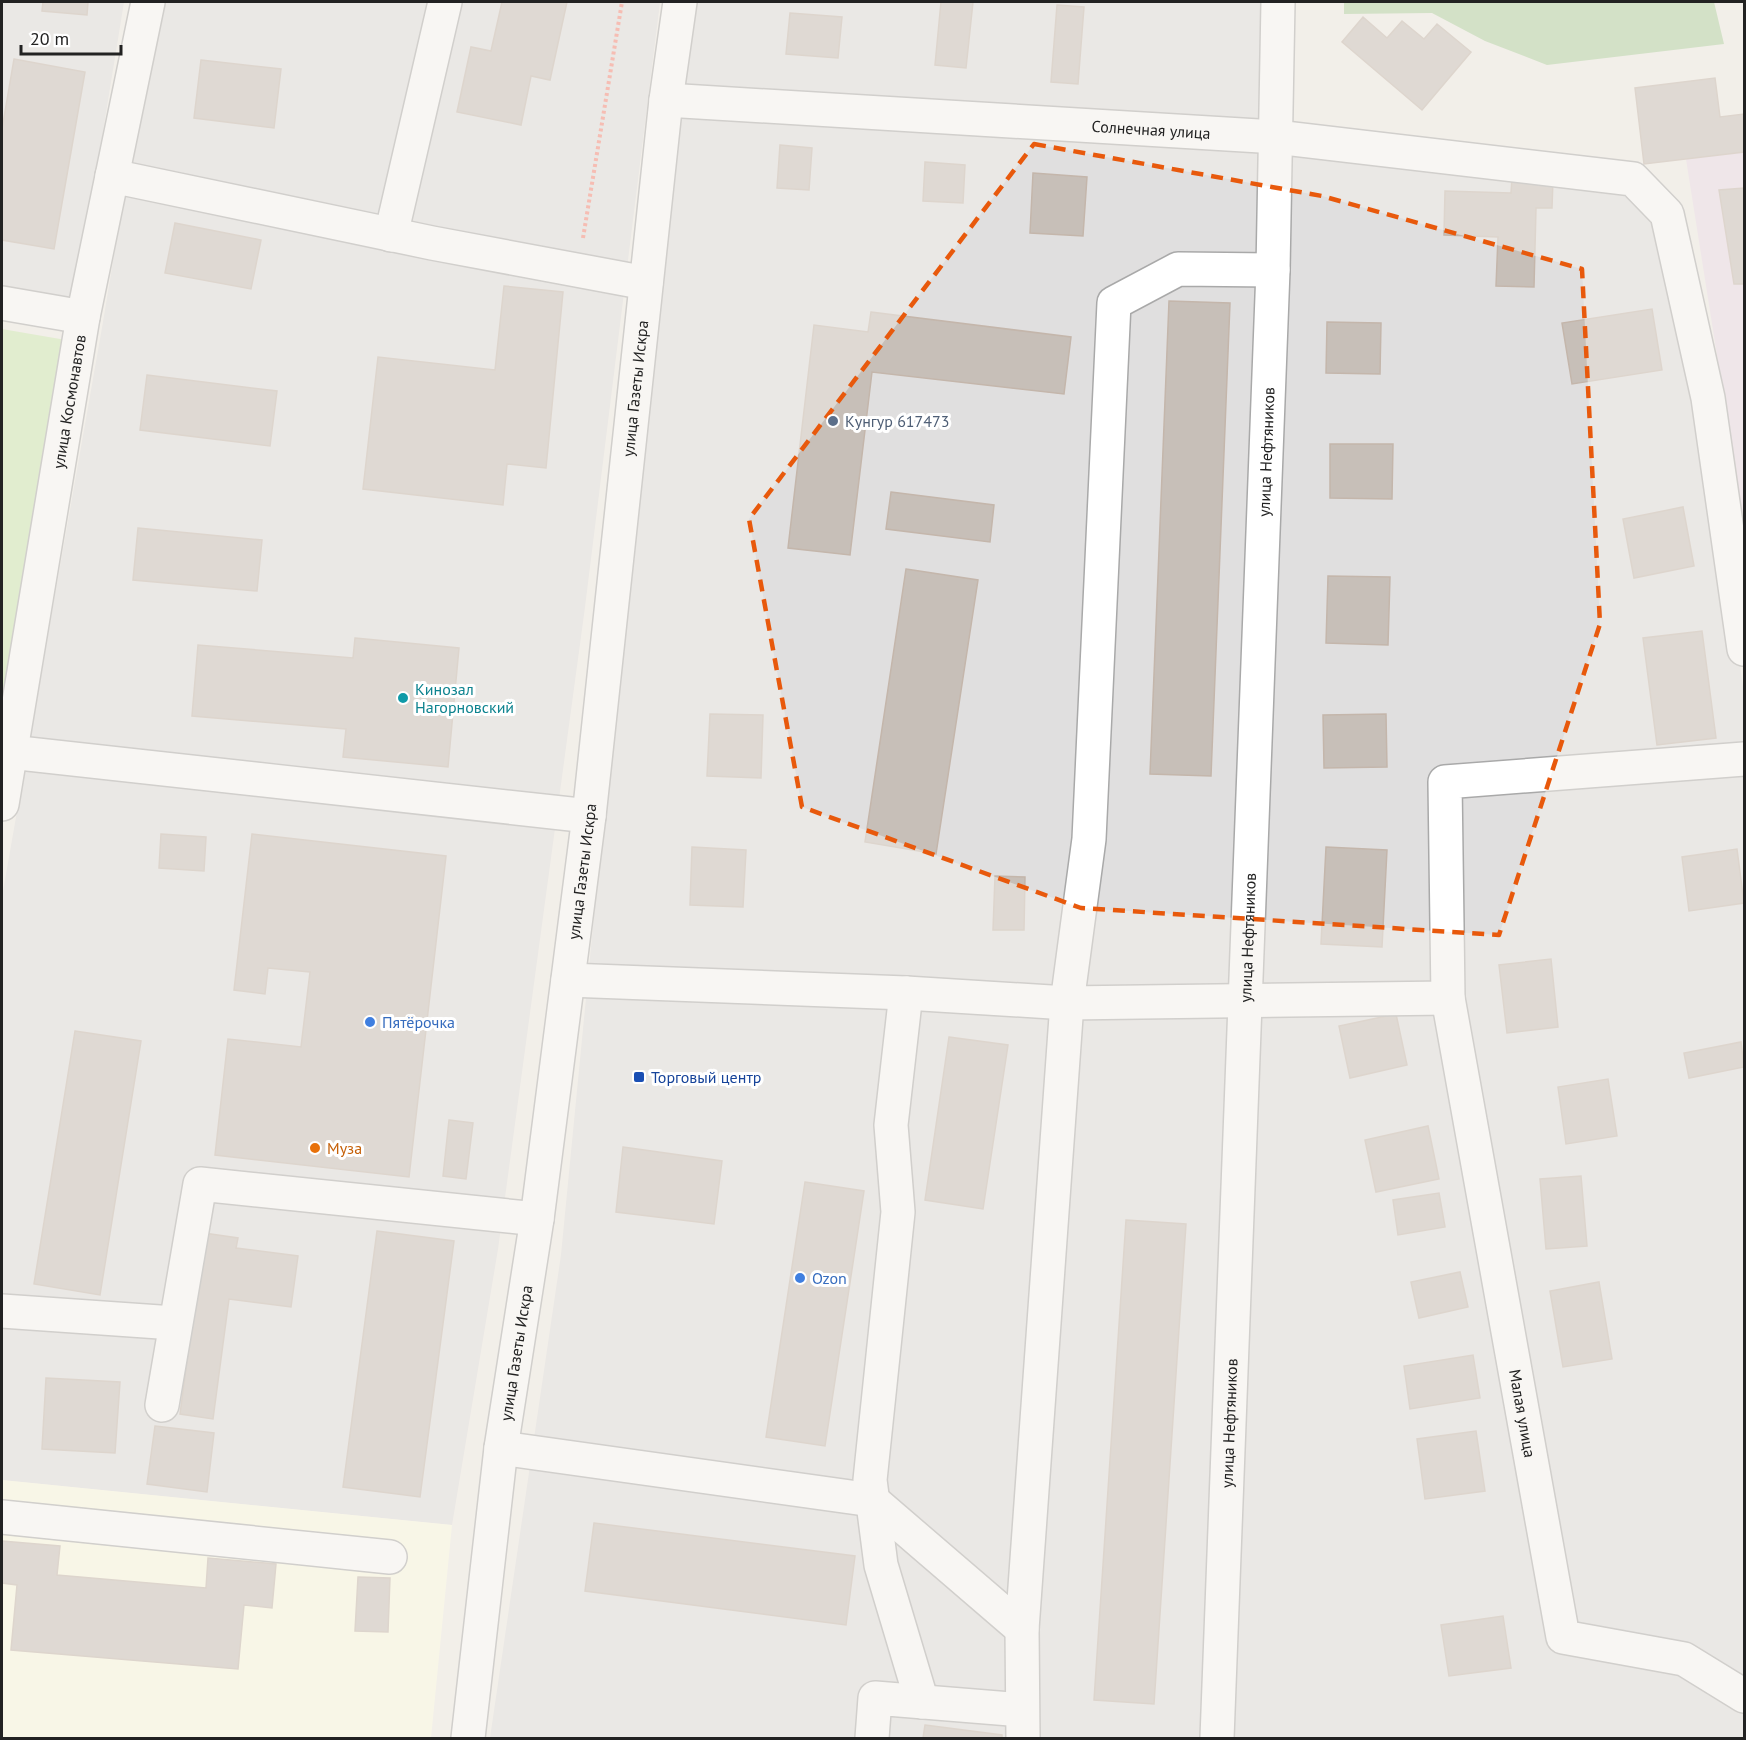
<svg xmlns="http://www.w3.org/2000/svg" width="1746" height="1740" viewBox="0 0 1746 1740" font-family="'PT Sans',sans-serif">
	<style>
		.residential { fill: #e0dfdf }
		.industrial { fill: #ebdbe8 }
		.education { fill: #ffffe5 }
		.grass { fill: #cdebb0 }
		.forest { fill: #add19e }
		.building { fill: #c7bfb8; stroke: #c4b6ab; stroke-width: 1.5 }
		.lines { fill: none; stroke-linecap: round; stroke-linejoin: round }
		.minor-casing { stroke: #a9a9a9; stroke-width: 36 }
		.path { stroke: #fa8072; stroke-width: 4; stroke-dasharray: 3 3; stroke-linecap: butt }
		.minor { stroke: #fff; stroke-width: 33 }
		.marked { fill: none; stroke: #e8590c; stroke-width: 4.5; stroke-dasharray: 12 8; stroke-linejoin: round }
		.service-dot { fill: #5c6f8a; stroke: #fff; stroke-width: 2 }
		.culture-dot { fill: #0f9aa8; stroke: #fff; stroke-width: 2 }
		.shop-dot { fill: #3f7fe0; stroke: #fff; stroke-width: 2 }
		.transit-dot { fill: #1a4fb4; stroke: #fff; stroke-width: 2 }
		.food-dot { fill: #e8710a; stroke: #fff; stroke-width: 2 }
		.labels { text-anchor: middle; stroke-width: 6; stroke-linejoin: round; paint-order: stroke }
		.street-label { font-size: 16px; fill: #222; stroke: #fff }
		.service-label { font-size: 16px; fill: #4e5e75; stroke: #fff; text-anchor: start }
		.culture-label { font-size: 16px; fill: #0d838f; stroke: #fff; text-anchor: start }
		.shop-label { font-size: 16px; fill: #366cbe; stroke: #fff; text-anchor: start }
		.transit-label { font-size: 16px; fill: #164399; stroke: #fff; text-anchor: start }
		.food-label { font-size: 16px; fill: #c56008; stroke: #fff; text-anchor: start }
	</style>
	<rect width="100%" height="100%" fill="#f2efe9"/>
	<path class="residential" d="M 2,2 L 124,2 L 75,303 L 2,291 Z
		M 156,2 L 660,2 L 585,607 L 498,1249 L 452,1525 L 2,1480 L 2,897 L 103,322 Z
		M 694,2 L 1270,2 L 1269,129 L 682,88 Z
		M 673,106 L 1270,145 L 1208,1738 L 490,1738 L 561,1255 Z
		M 1283,145 L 1629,183 L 1660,217 L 1701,394 L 1744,694 L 1744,752 L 1438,774 L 1443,993 L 1249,993 Z
		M 1744,767 L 1744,1684 L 1569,1631 L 1459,1000 L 1455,789 Z
		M 1253,1004 L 1443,1004 L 1555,1643 L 1682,1668 L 1744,1705 L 1744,1738 L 1223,1738 Z"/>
	<path class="industrial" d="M 1715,78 L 1720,117 L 1744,114 L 1744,526 L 1686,159 L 1644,164 L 1635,88 Z"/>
	<path class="education" d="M 2,1480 L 452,1525 L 431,1738 L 2,1738 Z"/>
	<path class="grass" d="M 2,329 L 66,340 L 2,740 Z"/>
	<path class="forest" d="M 1344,2 L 1714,2 L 1724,44 L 1547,65 L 1485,41 L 1432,13 L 1344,14 Z"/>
	<path class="building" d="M 43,2 L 88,2 L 87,15 L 42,11 Z
		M 502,2 L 567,2 L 550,80 L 531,76 L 521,125 L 457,112 L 471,47 L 491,51 Z
		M 941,2 L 973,2 L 966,68 L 935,65 Z
		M 1057,5 L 1084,7 L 1078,84 L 1051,82 Z
		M 790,13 L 842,17 L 838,58 L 786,54 Z
		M 1363,17 L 1387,38 L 1402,21 L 1424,39 L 1437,24 L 1471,52 L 1422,110 L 1342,42 Z
		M 14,59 L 85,72 L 54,249 L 2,240 L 2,129 Z
		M 201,60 L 281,69 L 274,128 L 194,118 Z
		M 1715,78 L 1720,117 L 1744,114 L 1744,152 L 1644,164 L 1635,88 Z
		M 780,145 L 812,148 L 809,190 L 777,188 Z
		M 925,162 L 965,165 L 963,203 L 923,201 Z
		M 1033,173 L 1087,177 L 1083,236 L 1030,233 Z
		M 1512,178 L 1553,179 L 1552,208 L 1536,208 L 1534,287 L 1496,286 L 1498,237 L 1444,235 L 1445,191 L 1511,193 Z
		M 1744,188 L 1744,284 L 1734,284 L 1719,190 Z
		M 175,223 L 261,240 L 251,289 L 165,273 Z
		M 504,286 L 563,292 L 546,468 L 507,464 L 503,505 L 363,489 L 378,357 L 495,370 Z
		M 1169,301 L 1230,303 L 1211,776 L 1150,774 Z
		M 1652,309 L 1662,370 L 1572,384 L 1562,323 Z
		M 871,312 L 1071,337 L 1064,394 L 872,372 L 850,555 L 788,548 L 814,325 L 868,332 Z
		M 1327,322 L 1381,323 L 1380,374 L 1326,373 Z
		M 147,375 L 277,391 L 270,446 L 140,430 Z
		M 1330,444 L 1393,444 L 1392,499 L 1330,498 Z
		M 891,492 L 994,505 L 990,542 L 886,529 Z
		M 1683,507 L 1694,566 L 1634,578 L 1623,519 Z
		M 138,528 L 262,540 L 257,591 L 133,580 Z
		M 906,569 L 978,580 L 936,854 L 865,842 Z
		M 1328,576 L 1390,577 L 1388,645 L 1326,643 Z
		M 1702,631 L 1716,738 L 1657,745 L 1643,638 Z
		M 355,638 L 459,648 L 448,767 L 343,757 L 346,729 L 192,716 L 198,645 L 353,658 Z
		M 710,714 L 763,715 L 761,778 L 707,776 Z
		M 1386,714 L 1387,767 L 1324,768 L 1323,715 Z
		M 161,834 L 206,837 L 204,871 L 159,868 Z
		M 252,834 L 446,856 L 409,1177 L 215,1155 L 228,1039 L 301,1047 L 310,972 L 268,968 L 265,994 L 234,990 Z
		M 692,847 L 746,850 L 743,907 L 690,905 Z
		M 1326,847 L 1387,850 L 1382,947 L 1321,944 Z
		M 1737,849 L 1744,903 L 1689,911 L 1682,857 Z
		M 995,876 L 1025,877 L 1024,930 L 993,930 Z
		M 1551,959 L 1558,1027 L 1507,1033 L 1499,965 Z
		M 1396,1014 L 1407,1065 L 1350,1078 L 1339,1026 Z
		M 75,1031 L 141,1041 L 100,1295 L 34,1284 Z
		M 949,1037 L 1008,1045 L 983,1209 L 925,1200 Z
		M 1741,1042 L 1744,1067 L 1689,1078 L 1684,1053 Z
		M 1608,1079 L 1617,1136 L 1566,1144 L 1558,1087 Z
		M 449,1120 L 473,1123 L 466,1179 L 443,1176 Z
		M 1428,1126 L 1439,1179 L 1376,1192 L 1365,1140 Z
		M 623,1147 L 722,1161 L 714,1224 L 616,1212 Z
		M 1581,1176 L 1587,1246 L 1546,1249 L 1540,1179 Z
		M 805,1182 L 864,1191 L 825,1446 L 766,1437 Z
		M 1439,1193 L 1445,1227 L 1398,1235 L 1393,1200 Z
		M 1126,1220 L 1186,1224 L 1154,1704 L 1094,1700 Z
		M 377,1231 L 454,1241 L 420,1497 L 343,1487 Z
		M 204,1233 L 238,1238 L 236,1248 L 298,1256 L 291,1307 L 229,1299 L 213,1419 L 180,1414 Z
		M 1460,1272 L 1468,1307 L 1419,1318 L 1411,1282 Z
		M 1599,1282 L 1612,1359 L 1563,1367 L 1550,1291 Z
		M 1473,1355 L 1480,1398 L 1410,1409 L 1404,1366 Z
		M 46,1378 L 120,1382 L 115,1453 L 42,1449 Z
		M 155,1426 L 214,1433 L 207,1492 L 147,1484 Z
		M 1476,1431 L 1485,1491 L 1425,1499 L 1417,1439 Z
		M 594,1523 L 855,1556 L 846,1625 L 585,1591 Z
		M 2,1541 L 60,1546 L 57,1575 L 206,1588 L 208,1558 L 276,1564 L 272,1608 L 244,1605 L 238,1669 L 11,1650 L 17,1585 L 2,1583 Z
		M 358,1577 L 390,1578 L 388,1632 L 355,1631 Z
		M 1503,1616 L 1511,1668 L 1449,1676 L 1441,1625 Z
		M 925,1725 L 1002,1735 L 1002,1738 L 923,1738 Z"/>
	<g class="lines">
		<defs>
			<g id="minor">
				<path id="s1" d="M 666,100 L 1276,137 L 1633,179 L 1667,214 L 1708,398 L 1744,649"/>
				<path d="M 112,176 L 432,243 L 646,283"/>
				<path d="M 391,235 L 445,2"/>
				<path d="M 2,303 L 83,317"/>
				<path d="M 10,752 L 589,816"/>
				<path id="s2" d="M 2,804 L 83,317 L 148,2"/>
				<path d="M 568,980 L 906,993 L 1067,1003 L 1448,998 L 1445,782 L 1744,759"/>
				<path d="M 906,993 L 891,1125 L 898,1212 L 870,1480 L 881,1565 L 922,1702"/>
				<path id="s3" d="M 1448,998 L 1563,1637 L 1684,1659 L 1744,1696"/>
				<path d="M 2,1311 L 174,1323"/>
				<path d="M 162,1405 L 200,1184 L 537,1219"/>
				<path d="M 501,1448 L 872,1500 L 1022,1629"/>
				<path d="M 2,1517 L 390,1557"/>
				<path id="s4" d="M 468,1738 L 501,1448 L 537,1219 L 589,816 L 666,100 L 680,2"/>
				<path d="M 872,1738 L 875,1698 L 1022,1710"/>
				<path d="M 1023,1738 L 1022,1629 L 1067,1003 L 1089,839 L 1114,303 L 1178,269 L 1273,270"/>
				<path id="s5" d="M 1217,1738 L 1273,270 L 1278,2"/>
			</g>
		</defs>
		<use href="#minor" class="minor-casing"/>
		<path class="path" d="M 583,238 L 622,2"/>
		<use href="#minor" class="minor"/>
	</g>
	<path d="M0 0H1746V1740H0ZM 1034,144 L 1322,196 L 1582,269 L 1600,624 L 1499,935 L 1081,908 L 802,807 L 749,519 Z" fill="#f2efe9" fill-opacity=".55" fill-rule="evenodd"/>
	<path class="marked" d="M 1034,144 L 1322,196 L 1582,269 L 1600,624 L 1499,935 L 1081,908 L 802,807 L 749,519 Z"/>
	<circle class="service-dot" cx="833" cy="421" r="6"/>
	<circle class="culture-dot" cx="403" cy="698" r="6"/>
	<g class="shop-dot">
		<circle cx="370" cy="1022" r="6"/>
		<circle cx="800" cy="1278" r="6"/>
	</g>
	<rect class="transit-dot" x="633" y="1071" width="12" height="12" rx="3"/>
	<circle class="food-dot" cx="315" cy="1148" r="6"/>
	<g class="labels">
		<g class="street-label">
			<text dy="6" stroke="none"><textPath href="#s1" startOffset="486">Солнечная улица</textPath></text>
			<text dy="6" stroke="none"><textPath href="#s4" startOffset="1360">улица Газеты Искра</textPath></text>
			<text dy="6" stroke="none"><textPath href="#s2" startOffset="408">улица Космонавтов</textPath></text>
			<text dy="6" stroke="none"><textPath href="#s5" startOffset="1287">улица Нефтяников</textPath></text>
			<text dy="6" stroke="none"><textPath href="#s4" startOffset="874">улица Газеты Искра</textPath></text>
			<text dy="6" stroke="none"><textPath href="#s5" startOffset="801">улица Нефтяников</textPath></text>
			<text dy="6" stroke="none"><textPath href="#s4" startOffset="388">улица Газеты Искра</textPath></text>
			<text dy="6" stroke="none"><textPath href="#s3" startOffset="422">Малая улица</textPath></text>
			<text dy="6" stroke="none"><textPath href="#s5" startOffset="315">улица Нефтяников</textPath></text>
		</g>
		<g class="service-label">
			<text x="845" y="427">Кунгур 617473</text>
		</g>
		<g class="culture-label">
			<text x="415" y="695">Кинозал<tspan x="415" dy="18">Нагорновский</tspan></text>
		</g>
		<g class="shop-label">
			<text x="382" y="1028">Пятёрочка</text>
			<text x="812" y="1284">Ozon</text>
		</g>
		<g class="transit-label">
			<text x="651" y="1083">Торговый центр</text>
		</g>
		<g class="food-label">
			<text x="327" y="1154">Муза</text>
		</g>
	</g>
	<rect width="1746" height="1740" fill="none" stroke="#222222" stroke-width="6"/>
	<path d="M21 45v9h100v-9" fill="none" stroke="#222222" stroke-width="3"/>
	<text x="30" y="45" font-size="18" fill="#222222" stroke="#ffffff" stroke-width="4.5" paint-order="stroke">20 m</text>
</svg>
